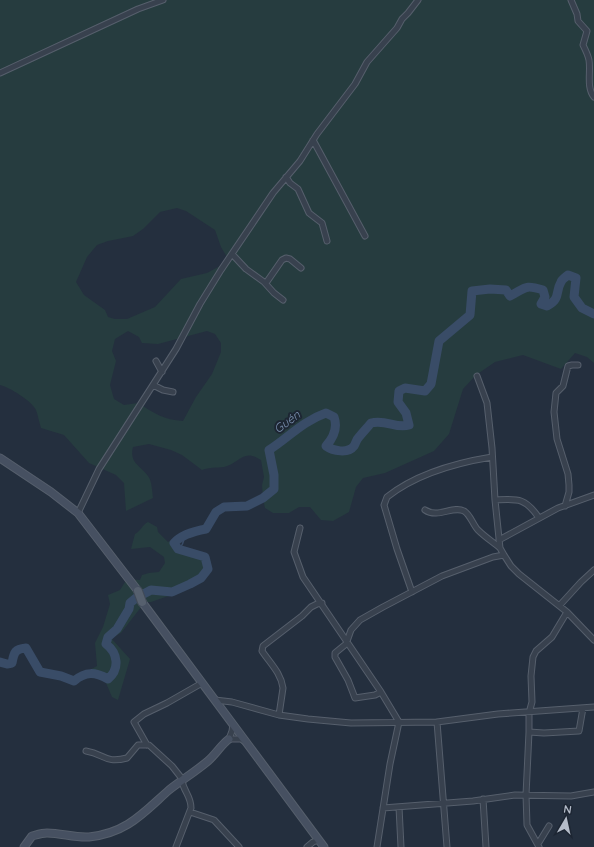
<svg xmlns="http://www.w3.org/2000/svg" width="594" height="847" viewBox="0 0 594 847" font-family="Quicksand,sans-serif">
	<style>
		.green { fill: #263c3f; fill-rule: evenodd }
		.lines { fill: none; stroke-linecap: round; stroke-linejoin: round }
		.stream { stroke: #394c67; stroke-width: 1.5 }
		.river { stroke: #394c67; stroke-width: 9 }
		.street-casing { stroke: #565f6c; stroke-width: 7 }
		.secondary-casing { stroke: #565f6c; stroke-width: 9 }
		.primary-casing { stroke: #414a57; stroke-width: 10 }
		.street { stroke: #38414e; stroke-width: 5 }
		.secondary { stroke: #465061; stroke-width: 7 }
		.primary { stroke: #56606e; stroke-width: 8 }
		.labels { text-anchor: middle; stroke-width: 4; stroke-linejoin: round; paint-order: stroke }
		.water-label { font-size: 12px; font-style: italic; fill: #7c92b1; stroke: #1d2633 }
	</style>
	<rect width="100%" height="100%" fill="#242f3e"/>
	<path class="green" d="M 0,0 L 594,0 L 594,363 L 587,357 L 575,353 L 561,369 L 523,355 L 495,362 L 476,375 L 463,389 L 449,434 L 434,451 L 385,473 L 363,478 L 356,487 L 349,512 L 333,521 L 321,520 L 310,507 L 299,507 L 289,513 L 273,513 L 265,508 L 263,498 L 262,485 L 264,477 L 261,460 C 243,448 239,464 224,467 C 216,468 210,467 202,470 L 182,455 L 171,450 L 149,444 L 133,447 C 129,463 140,465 148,476 C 152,481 152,491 153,498 L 126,511 L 124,483 L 116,475 L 89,463 L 64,435 L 41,428 C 39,422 38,415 36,410 C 32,401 9,387 0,385 ZM 177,208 L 186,211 L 215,230 L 221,247 L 227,257 L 220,266 L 207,273 L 181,279 L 155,307 L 127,319 L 115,319 L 108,317 L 105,310 L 84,295 L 76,282 L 87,257 L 97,245 L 108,241 L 133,236 L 143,229 L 160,212 ZM 128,331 L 139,337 L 142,343 L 158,344 L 207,331 L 215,334 L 221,343 L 221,352 L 212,374 L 196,397 L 183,421 C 164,420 154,413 138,403 L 124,405 L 114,399 L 110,385 L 116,361 L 112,351 L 115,339 Z
		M 148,522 L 157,527 L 158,532 L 168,542 L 172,540 L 183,548 L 207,556 L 211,562 L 203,569 L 200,576 L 186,590 L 151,602 L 145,602 L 121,633 L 111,638 L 130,659 L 118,700 L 112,697 L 106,683 L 88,671 L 97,666 L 95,643 L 103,627 L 110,604 L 108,595 L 120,590 L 127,579 L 140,580 L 142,575 L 149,573 L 159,572 L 165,563 L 164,557 L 150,547 L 131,549 L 135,534 C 141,531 142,525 148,522 Z"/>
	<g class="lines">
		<path class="stream" d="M 178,549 C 183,546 184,542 184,536"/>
		<path class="river" d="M 0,662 L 7,664 L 12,663 C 14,652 15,649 26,648 L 40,672 L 61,676 L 74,681 C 86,671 95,672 108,679 C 120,669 118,653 106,644 L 108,637 L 117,629 L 129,609 L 130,603 L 136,598 L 151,590 L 172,592 L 190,584 L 201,578 L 208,569 L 205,557 L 178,549 L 174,543 C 182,534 195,531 206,529 L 216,512 L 224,507 L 247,506 L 263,498 L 274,489 L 274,475 L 269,450 C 289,437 303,421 326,413 L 334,417 C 338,428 334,437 326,446 C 333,451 348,454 354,446 C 356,443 356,440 359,437 C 363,432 367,428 371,423 C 386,419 396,429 409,425 L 406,413 L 398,402 L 399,391 L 405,388 L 425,391 L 431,384 L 439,341 L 470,315 L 472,291 L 490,289 L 506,290 L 510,296 C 526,288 524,284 543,290 L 545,297 L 541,304 L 547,306 C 561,299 555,292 561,282 C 562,279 566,277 568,275 L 576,278 L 574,297 L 582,308 L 594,314"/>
		<defs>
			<path id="street" d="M 571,0 L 577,14 L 578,21 L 587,31 L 583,45 C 585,49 588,55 589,60 C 591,72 586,87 594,97
				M 0,73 L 138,9 L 163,0
				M 313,140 L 365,236
				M 286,177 L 290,183 L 298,189 L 309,213 L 322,223 L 327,241
				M 232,254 L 246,269 L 264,282 L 274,293 L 283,300
				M 266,283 L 282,260 L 286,258 L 290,259 L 301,268
				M 156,361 L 162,372
				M 477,376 L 487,403 L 492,448 L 495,500 L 500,548 L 504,555 L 511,566 L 519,574 L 567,612 L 594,640
				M 153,385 L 163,390 L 173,392
				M 495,500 C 517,499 525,497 539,518
				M 565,506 L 569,492 L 569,485 L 568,474 L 557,439 L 554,412 L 556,393 L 563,386 L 568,366 L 572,365 L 578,365
				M 425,510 C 438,519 453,505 464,511 C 470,514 473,525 478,530 C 485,537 493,542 500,548
				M 78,513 L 99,469 L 176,349 L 200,304 L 221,270 L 273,193 L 300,161 L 317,134 L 355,84 L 367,62 L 397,28 L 402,19 L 408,13 L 418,0
				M 300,528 L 294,552 L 303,577 L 381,692 L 399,722 L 390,764 L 377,847
				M 499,540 L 558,508 L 594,495
				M 412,592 L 397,549 L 384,505 L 387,497 C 416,474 455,463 492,457
				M 560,605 L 581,582 L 594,570
				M 381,692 L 375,695 L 355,698 L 348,680 L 335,657 L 335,653 L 346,644 L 351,630 L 360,620 L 383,607 L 442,576 L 493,557 L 504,555
				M 215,700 L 232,702 L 279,715 L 308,719 L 351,723 L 437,722 L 447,847
				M 279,715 L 283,688 C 281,673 270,663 262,651 L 263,646 L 302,616 L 311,607 L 317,604 L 322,603
				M 437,722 L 498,714 L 594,707
				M 233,724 L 232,731 L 229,739 L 241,739 L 244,741
				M 529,732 L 544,733 L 579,731 L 583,708
				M 147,745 L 134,722 L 144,714 L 167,703 L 202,683
				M 86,751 C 105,754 105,764 127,758 L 138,745 L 149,745 L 172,766 L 183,780
				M 483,799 L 486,847
				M 399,807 L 401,847
				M 383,808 L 473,801 L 515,795 L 571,796 L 594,792
				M 190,812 L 214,820 L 239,847
				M 538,844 L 549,826
				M 176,847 L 191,808 C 191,796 184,792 182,781
				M 307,847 L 313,842 L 319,840
				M 539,847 L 527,825 L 526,795 L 529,732 L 529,713 L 532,702 L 531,676 L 533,657 L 536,651 L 552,637 L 567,612"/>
			<path id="secondary" d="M 0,458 L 51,492 L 78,513 L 138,591
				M 142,602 L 324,847
				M 24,847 L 32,836 C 36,835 42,833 47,833 C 61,833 75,838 89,837 C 127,833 143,813 169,790 C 182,780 196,771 208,761 C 216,754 221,745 229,739"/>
			<path id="primary" d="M 138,591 L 142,602"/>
		</defs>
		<use href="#street" class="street-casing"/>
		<use href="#secondary" class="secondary-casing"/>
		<use href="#primary" class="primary-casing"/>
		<use href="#street" class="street"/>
		<use href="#secondary" class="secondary"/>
		<use href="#primary" class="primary"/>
	</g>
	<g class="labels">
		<g class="water-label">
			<text transform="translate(287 422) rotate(-36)" y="4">Guén</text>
		</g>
	</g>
	<g transform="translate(566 819) rotate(9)" stroke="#1d2633" stroke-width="3" paint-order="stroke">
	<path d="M0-3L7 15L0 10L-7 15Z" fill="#b4bcc9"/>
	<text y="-6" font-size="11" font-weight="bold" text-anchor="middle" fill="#b4bcc9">N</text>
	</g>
</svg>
